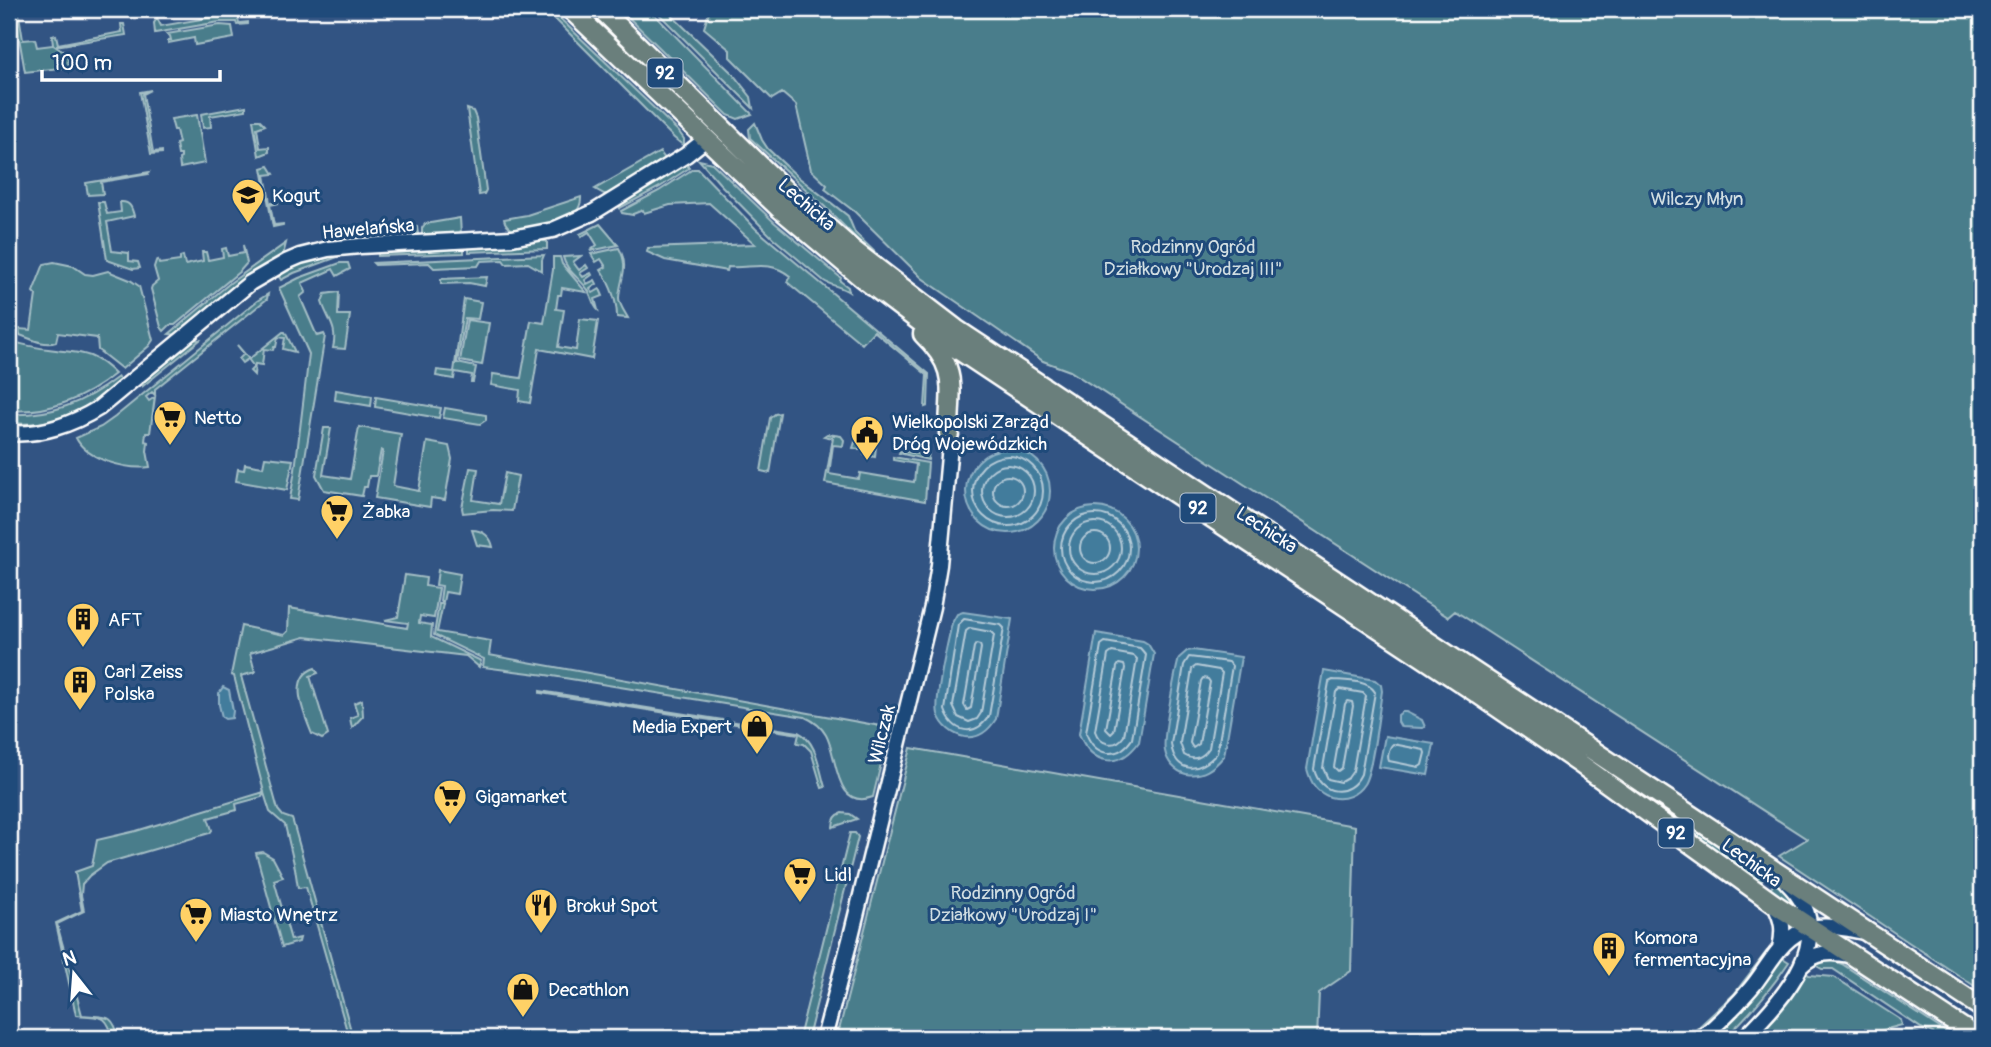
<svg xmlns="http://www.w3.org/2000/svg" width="1991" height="1047" viewBox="0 0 1991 1047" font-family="Pangolin,sans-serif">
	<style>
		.green { fill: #487d8b; stroke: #a4bec5; stroke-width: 2 }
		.water { fill: #437b9c; stroke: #8eb0c4; stroke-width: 2 }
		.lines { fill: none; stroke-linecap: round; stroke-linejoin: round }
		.shore { stroke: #b4cad7; stroke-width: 2 }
		.minor-casing { stroke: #fff; stroke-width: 19 }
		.major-casing { stroke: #fff; stroke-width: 23 }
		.minor { stroke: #1f4a7a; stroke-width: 14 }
		.major { stroke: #6b7f7c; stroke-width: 18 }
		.labels { text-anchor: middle; stroke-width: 6; stroke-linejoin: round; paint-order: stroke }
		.shield { fill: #1f4a7a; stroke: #bcc9d7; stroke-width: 2 }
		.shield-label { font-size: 18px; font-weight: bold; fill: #fff }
		.poi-label { font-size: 19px; fill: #fff; stroke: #1f4a7a; text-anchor: start }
		.park-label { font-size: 19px; fill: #d1dee2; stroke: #1f4a7a }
		.street-label { font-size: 19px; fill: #fff; stroke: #1f4a7a }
	</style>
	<rect width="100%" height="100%" fill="#325483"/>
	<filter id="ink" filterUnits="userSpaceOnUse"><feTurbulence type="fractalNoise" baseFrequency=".0143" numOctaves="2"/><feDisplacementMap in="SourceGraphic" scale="14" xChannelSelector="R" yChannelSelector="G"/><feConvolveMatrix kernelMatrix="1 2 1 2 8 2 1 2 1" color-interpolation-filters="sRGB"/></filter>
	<g filter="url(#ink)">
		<path class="green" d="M 14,9 L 18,9 L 23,40 L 35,39 L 37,47 L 53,45 L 52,36 L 56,35 L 58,44 L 122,32 L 121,24 L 124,24 L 126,35 L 55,46 L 67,54 L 69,67 L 25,72 Z
			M 237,9 L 245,9 L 246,13 L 237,14 L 239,23 L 248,22 L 248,24 L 237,25 L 236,22 L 219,22 L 155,33 L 154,23 L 157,18 L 161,26 L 237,13 Z
			M 545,9 L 550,9 L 679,132 L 684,139 L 684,146 L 674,138 Z
			M 580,9 L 590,9 L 676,94 L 675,97 Z
			M 620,9 L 649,9 L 752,114 L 738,119 L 728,115 Z
			M 654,9 L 665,9 L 732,73 L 751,97 L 753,108 Z
			M 710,9 L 1982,9 L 1982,991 L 1779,856 L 1807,839 L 1455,611 L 1448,617 L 1070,371 L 1043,361 L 922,278 L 855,212 L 825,189 L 827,185 L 811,170 L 796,105 L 782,93 L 772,99 L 730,57 L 730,50 L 704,28 Z
			M 220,25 L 232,26 L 234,38 L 195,45 L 194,38 L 168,43 L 168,40 L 171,40 L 170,36 L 167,34 Z
			M 151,90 L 143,94 L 153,152 L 162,151 L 162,153 L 151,154 L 140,92 Z
			M 246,106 L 246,110 L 210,116 L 211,127 L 203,128 L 201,114 Z
			M 467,109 L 473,111 L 476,118 L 486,190 L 484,194 L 479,195 Z
			M 197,115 L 205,163 L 180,168 L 179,159 L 181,158 L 181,155 L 178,155 L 176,144 L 179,143 L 176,130 L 174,130 L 171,119 Z
			M 253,120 L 260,120 L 265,125 L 257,128 L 260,148 L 269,147 L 269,152 L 259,156 Z
			M 755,123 L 762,140 L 768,149 L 798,177 L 848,216 L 855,233 L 908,284 L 869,251 L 824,206 L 750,138 L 749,129 Z
			M 660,152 L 666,160 L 612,194 L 604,194 L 595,189 Z
			M 699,160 L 712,163 L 774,222 L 841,278 L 840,281 L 848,287 L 849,292 C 840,286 832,286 824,281 L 773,238 L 720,184 Z
			M 686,163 L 689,168 L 660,187 L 620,208 L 622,201 Z
			M 269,166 L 274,174 L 265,175 L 270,203 L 279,203 L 270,205 L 274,225 L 283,224 L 283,225 L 273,227 L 262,168 Z
			M 693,169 L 698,169 L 756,229 L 929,374 L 928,406 L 925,407 L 927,375 L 874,331 L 862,344 L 787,282 L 790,276 C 769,259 751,269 728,267 L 727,271 L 665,260 L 647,252 L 648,248 L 755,244 L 709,203 L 670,205 L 644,213 L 643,210 L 633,214 L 633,215 L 622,213 L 621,211 L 659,191 Z
			M 149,172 L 148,174 L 101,182 L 103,194 L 88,195 L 86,183 Z
			M 581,197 C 582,226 535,227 514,231 C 509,228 505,225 504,219 L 527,215 Z
			M 98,202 L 104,202 L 107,214 L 121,212 L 120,202 C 130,201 132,208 134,216 L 107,222 L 112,251 L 129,253 L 129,261 L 138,262 L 140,268 L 133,269 L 107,260 Z
			M 460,218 L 461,234 L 426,237 L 422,233 L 422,228 L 425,224 Z
			M 600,224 L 618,245 L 590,251 L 597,245 L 589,232 L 581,237 L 580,234 Z
			M 387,226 L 417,227 L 418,234 L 415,237 L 387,238 L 381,230 L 381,227 Z
			M 542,240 L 547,242 L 547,249 L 469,252 L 469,246 L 522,243 Z
			M 286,243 L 283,255 L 247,278 L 179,335 L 169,334 L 230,283 Z
			M 243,245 L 247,263 L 240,271 L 175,325 L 170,325 L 164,331 L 161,327 L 151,289 L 152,286 L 158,281 L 154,267 L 156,261 L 158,260 L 159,264 L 180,261 L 180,257 L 183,256 L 185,265 L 203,261 L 202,252 L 206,252 L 208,260 L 223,257 L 222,249 L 226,248 L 228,256 L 244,253 Z
			M 464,246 L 464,253 L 378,256 L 378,253 L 383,251 Z
			M 619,248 C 630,268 620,278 619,298 C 619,305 625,312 628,318 L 617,317 C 617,299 610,284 601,270 L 606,267 L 601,259 L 596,262 L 591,254 Z
			M 341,254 L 338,257 L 294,273 L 281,280 L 276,272 L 307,259 Z
			M 544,255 L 542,260 L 542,271 L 528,263 L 506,264 L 503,260 L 481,261 L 478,266 L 434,268 L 429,263 L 375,265 L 373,263 Z
			M 581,256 L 573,262 L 579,270 L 586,265 L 588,268 L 580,273 L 583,277 L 591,273 L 592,275 L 585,280 L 587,284 L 595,280 L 597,284 L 590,289 L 593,293 L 600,289 L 603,296 L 595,299 L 598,310 C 593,306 592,297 588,290 C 580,278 566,271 563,257 Z
			M 553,257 L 560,257 L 562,264 L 586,292 L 562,288 L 561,295 L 558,295 L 556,309 L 564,310 L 558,347 L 576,350 L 580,319 L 598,321 L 592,359 L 539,349 L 530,403 L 519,401 L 520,390 L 491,385 L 493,374 L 521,378 L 531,321 L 544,323 L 553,270 Z
			M 54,262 L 73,266 L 85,274 L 93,275 L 108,271 L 130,280 L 139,286 L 153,340 L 149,346 L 122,369 L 98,350 L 97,338 L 58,333 L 56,342 C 43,346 32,339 20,335 L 19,329 L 31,330 L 36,295 L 33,292 L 44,264 Z
			M 340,263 L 348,263 L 350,269 L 337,276 L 333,269 L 302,283 L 306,292 L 300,297 L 317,336 L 324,334 L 325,336 L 298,500 L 290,499 L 295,470 L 309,354 L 279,288 L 299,278 Z
			M 487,277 L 485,286 L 469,283 L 441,284 L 441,279 Z
			M 339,292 L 338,315 L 350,315 L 345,349 L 333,348 C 338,327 328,321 322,302 L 325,294 Z
			M 268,294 L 267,299 L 155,389 L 155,395 L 152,392 L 146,397 L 149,401 L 155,397 L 150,433 L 146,433 L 145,441 L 148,442 L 147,451 L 150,467 C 127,470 87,460 76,438 L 101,427 L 115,417 L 257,301 Z
			M 464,299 L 481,302 L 478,319 L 465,318 L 457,363 L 476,367 L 473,382 L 471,382 L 472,375 L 455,372 L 454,379 L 436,376 L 437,370 L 454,372 Z
			M 467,320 L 489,323 L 482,365 L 460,361 Z
			M 283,332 L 285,332 L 295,352 L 283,349 L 285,338 L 278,337 L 276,347 L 274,347 L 273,350 L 264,349 L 262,365 L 255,364 L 254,375 L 250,371 L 254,367 L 248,359 L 242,363 L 239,359 L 244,354 L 237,345 L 249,359 Z
			M 192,339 L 200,340 L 143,386 L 143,380 Z
			M 9,341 C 22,344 35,348 48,349 C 80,354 90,349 115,374 C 85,398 48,414 9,410 Z
			M 118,377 L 122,382 C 112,390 102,401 91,407 C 65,421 38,426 9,423 L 9,414 C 51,416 84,403 118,377 Z
			M 336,390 L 372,396 L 371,406 L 335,400 Z
			M 376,397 L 441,408 L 439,418 L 375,407 Z
			M 445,408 L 486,415 L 486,420 L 480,424 L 443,418 Z
			M 780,413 L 770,473 L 761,471 L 770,418 L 775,414 Z
			M 359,427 L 401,434 L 393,486 L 419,491 L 427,442 L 449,446 L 452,459 L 445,500 L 431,498 L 430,507 L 375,498 L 383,451 L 381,450 L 376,476 L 369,476 L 367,487 L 364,487 L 362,496 L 324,490 L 316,475 L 324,428 L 331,428 L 323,475 L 350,479 Z
			M 827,434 L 841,436 L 844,440 L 843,446 L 833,445 L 829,474 L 859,479 L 860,473 L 914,482 L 916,464 L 893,460 L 893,457 L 928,463 L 925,501 L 825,483 L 833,438 L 824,436 Z
			M 855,442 L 876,445 L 875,457 L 864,455 L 864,450 L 853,448 Z
			M 919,445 L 929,447 L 928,460 L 899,453 L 900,451 L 918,454 Z
			M 265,457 L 293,460 L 287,490 L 236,481 L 238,469 L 244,470 L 245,464 L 263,467 Z
			M 470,468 L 478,469 L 473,500 L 499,504 L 505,473 L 518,476 L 512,511 L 493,510 L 463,513 L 462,508 Z
			M 472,530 C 483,530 491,537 493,547 L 477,545 Z
			M 438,570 L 460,574 L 457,594 L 445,592 L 443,602 L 440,601 L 442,586 L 436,585 Z
			M 405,575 L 426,578 L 425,586 L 439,588 L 434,618 L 420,616 L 419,623 L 432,625 L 431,637 L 481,661 L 479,667 L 466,656 L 305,637 L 250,653 L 255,672 L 241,676 L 278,810 L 283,816 L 292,819 L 293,822 L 353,1038 L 349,1038 L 306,887 L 298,888 L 295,868 L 285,825 L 270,812 L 264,793 L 262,797 L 236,804 L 237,810 L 208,818 L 212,830 L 210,833 L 107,863 L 89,876 L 82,884 L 81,895 L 84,911 L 57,924 L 82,1015 C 107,1018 112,1012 119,1038 L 113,1038 C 106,1012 101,1018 76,1015 L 56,923 L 82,911 L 75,872 L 92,866 L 97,840 L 136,831 L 264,792 L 234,676 L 231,675 L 241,626 L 284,635 L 288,631 L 289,608 L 407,628 L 408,623 L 385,620 L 398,617 Z
			M 439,604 L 443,604 L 437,632 L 491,641 L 489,655 L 886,727 L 888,712 L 892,718 L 873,797 C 834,811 838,756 826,735 C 821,726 814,721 805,717 L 546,675 L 483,667 L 484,659 L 434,635 Z
			M 315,668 L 318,673 L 310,676 L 328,735 L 322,739 L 312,734 C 304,714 287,677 315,668 Z
			M 540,691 L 798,732 C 817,741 819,768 825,787 L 822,788 L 811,751 L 804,744 L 797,743 L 799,734 L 540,693 Z
			M 362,700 L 363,716 L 352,728 L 350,718 L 358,715 L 354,703 Z
			M 911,748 L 1355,826 L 1351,971 L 1319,993 L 1317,1038 L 837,1038 Z
			M 1584,754 L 1767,874 L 1759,884 L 1582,756 Z
			M 842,813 L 850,814 L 857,819 L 833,827 C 833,820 835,815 842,813 Z
			M 850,833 L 855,833 L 858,837 L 808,1038 L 799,1038 Z
			M 263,852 L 273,858 L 283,877 L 274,880 L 291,940 L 300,938 L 299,942 L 282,947 L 256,853 Z
			M 1777,880 L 1791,894 L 1799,911 L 1768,892 Z
			M 1771,950 C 1756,970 1711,1034 1687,1038 L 1734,994 L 1767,951 Z
			M 1781,957 L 1789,962 C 1770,990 1749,1016 1724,1038 L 1711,1038 L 1749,1000 Z
			M 1830,960 L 1842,964 L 1955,1038 L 1944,1038 L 1921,1028 L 1833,969 L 1822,969 L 1813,964 L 1818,961 Z
			M 1805,972 L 1809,975 L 1834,977 L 1901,1020 L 1902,1025 L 1853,1038 L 1752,1038 Z
			M 1904,1031 L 1912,1031 L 1931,1038 L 1874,1038 Z"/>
		<path class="water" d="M966 491a42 42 0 1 1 84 0a42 42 0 1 1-84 0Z
			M1054 548a41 41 0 1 1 82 0a41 41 0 1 1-82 0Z
			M 963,612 L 1012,619 L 996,719 C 989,730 980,739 965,737 C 953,735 942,726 938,714 C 934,699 948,641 952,623 L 957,614 Z
			M 1096,633 L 1143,641 L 1148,644 L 1154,654 L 1139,742 C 1119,770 1092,765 1079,734 Z
			M 1193,650 L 1241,657 L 1224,756 C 1214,768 1203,777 1186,774 C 1175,771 1167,762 1165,751 C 1162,739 1175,673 1179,658 L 1187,651 Z
			M 1324,671 L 1375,680 L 1381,685 L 1382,691 C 1379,710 1373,770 1364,784 C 1357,795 1344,801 1330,797 C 1316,792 1311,783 1307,769 Z
			M 223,687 L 229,690 L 233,711 L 232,718 L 225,719 L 222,717 L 219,705 L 219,693 Z
			M 1402,712 L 1406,712 L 1422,720 L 1425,727 L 1422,728 L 1401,727 L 1398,722 L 1398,715 Z
			M 1385,736 L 1434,744 L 1428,775 L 1379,767 Z"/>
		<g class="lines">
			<path class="shore" d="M973 491a35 35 0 1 1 70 0a35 35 0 1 1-70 0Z
				M982 491a26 26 0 1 1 52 0a26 26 0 1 1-52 0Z
				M993 491a15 15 0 1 1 30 0a15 15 0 1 1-30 0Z
				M1061 548a34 34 0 1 1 68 0a34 34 0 1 1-68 0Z
				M1069 548a26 26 0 1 1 52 0a26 26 0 1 1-52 0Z
				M1080 548a15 15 0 1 1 30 0a15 15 0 1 1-30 0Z
				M 964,619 L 1001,625 L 1004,628 L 989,716 C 975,738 953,733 945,710 L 958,625 Z
				M 970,628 L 991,632 L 994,635 L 981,713 L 977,719 L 969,722 L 958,717 L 953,706 L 966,631 Z
				M 1105,642 L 1140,648 L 1146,655 L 1132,739 C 1118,760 1095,757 1086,733 L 1101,645 Z
				M 976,644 L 980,645 L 981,648 L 971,708 L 967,710 L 964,705 L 974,647 Z
				M 1112,652 L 1134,656 L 1137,659 L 1124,736 C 1116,748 1100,746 1095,731 L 1108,655 Z
				M 1189,657 L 1229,662 L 1232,666 L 1217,753 C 1200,774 1175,774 1171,744 L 1184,665 Z
				M 1119,664 L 1124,665 L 1125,668 L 1114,731 L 1111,734 L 1106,729 L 1117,667 Z
				M 1196,666 L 1219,670 L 1222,673 L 1209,748 C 1203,757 1194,762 1184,755 L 1180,743 L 1192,669 Z
				M 1203,678 L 1208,679 L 1210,682 L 1199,744 L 1193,748 L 1190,743 L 1201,681 Z
				M 1333,680 C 1346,681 1368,680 1375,692 L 1361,774 C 1349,799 1320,795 1314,769 L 1329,682 Z
				M 1340,689 L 1363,693 L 1366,696 L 1353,771 L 1348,778 L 1341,782 L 1328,779 L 1323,768 L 1336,692 Z
				M 1347,701 L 1352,702 L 1353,706 L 1342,768 L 1338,771 L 1334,767 L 1345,704 Z
				M 1393,744 L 1424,750 L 1425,753 L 1422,765 L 1419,767 L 1389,761 C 1387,757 1389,747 1393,744 Z"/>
			<defs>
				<path id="minor" d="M 9,433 C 40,436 73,424 99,408 L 250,283 L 286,262 L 300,256 L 328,249 L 360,246 L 512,238 L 553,230 L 592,213 L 686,155 L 706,139
					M 1774,904 C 1783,920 1784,931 1780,948
					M 1802,965 C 1816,952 1830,951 1849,955
					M 824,1038 L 850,940 L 932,607 L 939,565 L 950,445 L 949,434
					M 1701,1038 C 1719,1023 1736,1006 1751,988 C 1769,967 1781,935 1811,928 C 1828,924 1847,929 1865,932
					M 1744,1038 C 1784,998 1842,936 1787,883"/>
				<path id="major" d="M 570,9 L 779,208 L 861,277 L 948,343 L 1475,692 L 1579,763 L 1773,903 L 1978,1038
					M 601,9 L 785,190 L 853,250 L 956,329 L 1982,1008
					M 923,334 C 960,370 949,387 949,434"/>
			</defs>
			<use href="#minor" class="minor-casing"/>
			<use href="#major" class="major-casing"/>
			<use href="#minor" class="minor"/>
			<use href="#major" class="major"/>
		</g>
	</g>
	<defs>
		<symbol id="school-pin" viewBox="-11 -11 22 30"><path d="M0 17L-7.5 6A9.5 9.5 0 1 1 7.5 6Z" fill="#ffd166" stroke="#1f4a7a"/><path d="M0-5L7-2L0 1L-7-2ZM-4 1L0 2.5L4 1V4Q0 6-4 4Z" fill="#111"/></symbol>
		<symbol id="supermarket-pin" viewBox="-11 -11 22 30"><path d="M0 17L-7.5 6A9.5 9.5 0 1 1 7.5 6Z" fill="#ffd166" stroke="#1f4a7a"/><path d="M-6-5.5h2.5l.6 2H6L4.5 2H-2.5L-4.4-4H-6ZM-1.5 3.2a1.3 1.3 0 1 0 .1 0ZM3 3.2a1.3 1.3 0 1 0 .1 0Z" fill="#111"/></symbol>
		<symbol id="civic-pin" viewBox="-11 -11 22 30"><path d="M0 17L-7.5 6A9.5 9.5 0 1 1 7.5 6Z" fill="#ffd166" stroke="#1f4a7a"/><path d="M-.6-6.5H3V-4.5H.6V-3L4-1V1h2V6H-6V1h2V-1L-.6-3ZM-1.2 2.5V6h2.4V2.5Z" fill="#111"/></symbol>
		<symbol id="building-pin" viewBox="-11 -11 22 30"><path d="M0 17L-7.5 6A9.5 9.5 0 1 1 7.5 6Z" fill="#ffd166" stroke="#1f4a7a"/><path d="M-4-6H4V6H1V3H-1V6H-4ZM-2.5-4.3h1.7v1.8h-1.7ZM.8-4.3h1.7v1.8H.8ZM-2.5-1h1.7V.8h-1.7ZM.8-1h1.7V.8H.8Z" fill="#111"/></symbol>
		<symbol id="shop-pin" viewBox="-11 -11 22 30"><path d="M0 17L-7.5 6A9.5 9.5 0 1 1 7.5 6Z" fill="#ffd166" stroke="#1f4a7a"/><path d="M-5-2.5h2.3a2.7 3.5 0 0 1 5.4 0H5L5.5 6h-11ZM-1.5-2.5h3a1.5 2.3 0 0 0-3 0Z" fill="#111"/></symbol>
		<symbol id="restaurant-pin" viewBox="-11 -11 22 30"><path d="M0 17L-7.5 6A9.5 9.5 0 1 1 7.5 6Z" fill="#ffd166" stroke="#1f4a7a"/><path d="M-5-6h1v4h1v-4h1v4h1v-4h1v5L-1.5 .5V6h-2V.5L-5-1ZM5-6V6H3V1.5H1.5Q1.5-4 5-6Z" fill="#111"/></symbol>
	</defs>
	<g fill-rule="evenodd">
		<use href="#school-pin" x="229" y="176" width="38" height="52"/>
		<use href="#supermarket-pin" x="151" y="398" width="38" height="52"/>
		<use href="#civic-pin" x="848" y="413" width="38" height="52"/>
		<use href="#supermarket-pin" x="318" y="492" width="38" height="52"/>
		<use href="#building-pin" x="64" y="600" width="38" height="52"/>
		<use href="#building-pin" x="61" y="663" width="38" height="52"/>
		<use href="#shop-pin" x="738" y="707" width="38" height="52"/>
		<use href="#supermarket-pin" x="431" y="777" width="38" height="52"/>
		<use href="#supermarket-pin" x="781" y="855" width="38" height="52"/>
		<use href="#restaurant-pin" x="522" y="886" width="38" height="52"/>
		<use href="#supermarket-pin" x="177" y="895" width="38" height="52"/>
		<use href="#building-pin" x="1590" y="929" width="38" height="52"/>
		<use href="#shop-pin" x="504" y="970" width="38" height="52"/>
	</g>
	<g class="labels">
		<g class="shield">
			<rect x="647.5" y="58.5" width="35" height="29" rx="5"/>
			<rect x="1180.5" y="493.5" width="35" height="29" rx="5"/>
			<rect x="1658.5" y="818.5" width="35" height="29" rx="5"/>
		</g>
		<g class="shield-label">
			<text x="665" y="79">92</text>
			<text x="1198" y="514">92</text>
			<text x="1676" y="839">92</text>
		</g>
		<g class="poi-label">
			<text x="272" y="202">Kogut</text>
			<text x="194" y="424">Netto</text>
			<text x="892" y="428">Wielkopolski Zarząd<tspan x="892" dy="22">Dróg Wojewódzkich</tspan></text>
			<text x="362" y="518">Żabka</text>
			<text x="108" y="626">AFT</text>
			<text x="104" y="678">Carl Zeiss<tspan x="104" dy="22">Polska</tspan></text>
			<text x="732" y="733" text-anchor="end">Media Expert</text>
			<text x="475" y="803">Gigamarket</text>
			<text x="824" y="881">Lidl</text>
			<text x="566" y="912">Brokuł Spot</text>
			<text x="220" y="921">Miasto Wnętrz</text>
			<text x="1634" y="944">Komora<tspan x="1634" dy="22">fermentacyjna</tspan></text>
			<text x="548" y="996">Decathlon</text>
		</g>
		<g class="park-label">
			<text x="1697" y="205">Wilczy Młyn</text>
			<text x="1193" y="253">Rodzinny Ogród<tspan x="1193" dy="22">Działkowy "Urodzaj III"</tspan></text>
			<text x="1013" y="899">Rodzinny Ogród<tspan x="1013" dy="22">Działkowy "Urodzaj I"</tspan></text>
		</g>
		<g class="street-label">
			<text transform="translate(807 204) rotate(41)" y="7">Lechicka</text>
			<text transform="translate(368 228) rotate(-5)" y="7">Hawelańska</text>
			<text transform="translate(1267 529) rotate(33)" y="7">Lechicka</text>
			<text transform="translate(881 734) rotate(-76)" y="7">Wilczak</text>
			<text transform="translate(1752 862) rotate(36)" y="7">Lechicka</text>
		</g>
	</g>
	<rect width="1991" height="1047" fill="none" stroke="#1f4a7a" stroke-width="35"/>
	<rect x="18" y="18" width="1956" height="1012" fill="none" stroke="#fff" stroke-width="2.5" filter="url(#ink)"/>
	<g transform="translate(74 974) rotate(343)" stroke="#1f4a7a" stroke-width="5" paint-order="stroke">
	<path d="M0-5L12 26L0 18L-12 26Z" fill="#ffffff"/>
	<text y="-10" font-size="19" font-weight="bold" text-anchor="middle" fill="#ffffff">N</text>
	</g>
	<path d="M42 70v10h178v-10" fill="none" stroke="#ffffff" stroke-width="3.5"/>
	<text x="52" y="70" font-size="21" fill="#ffffff" stroke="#1f4a7a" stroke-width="5" paint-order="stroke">100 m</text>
</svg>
